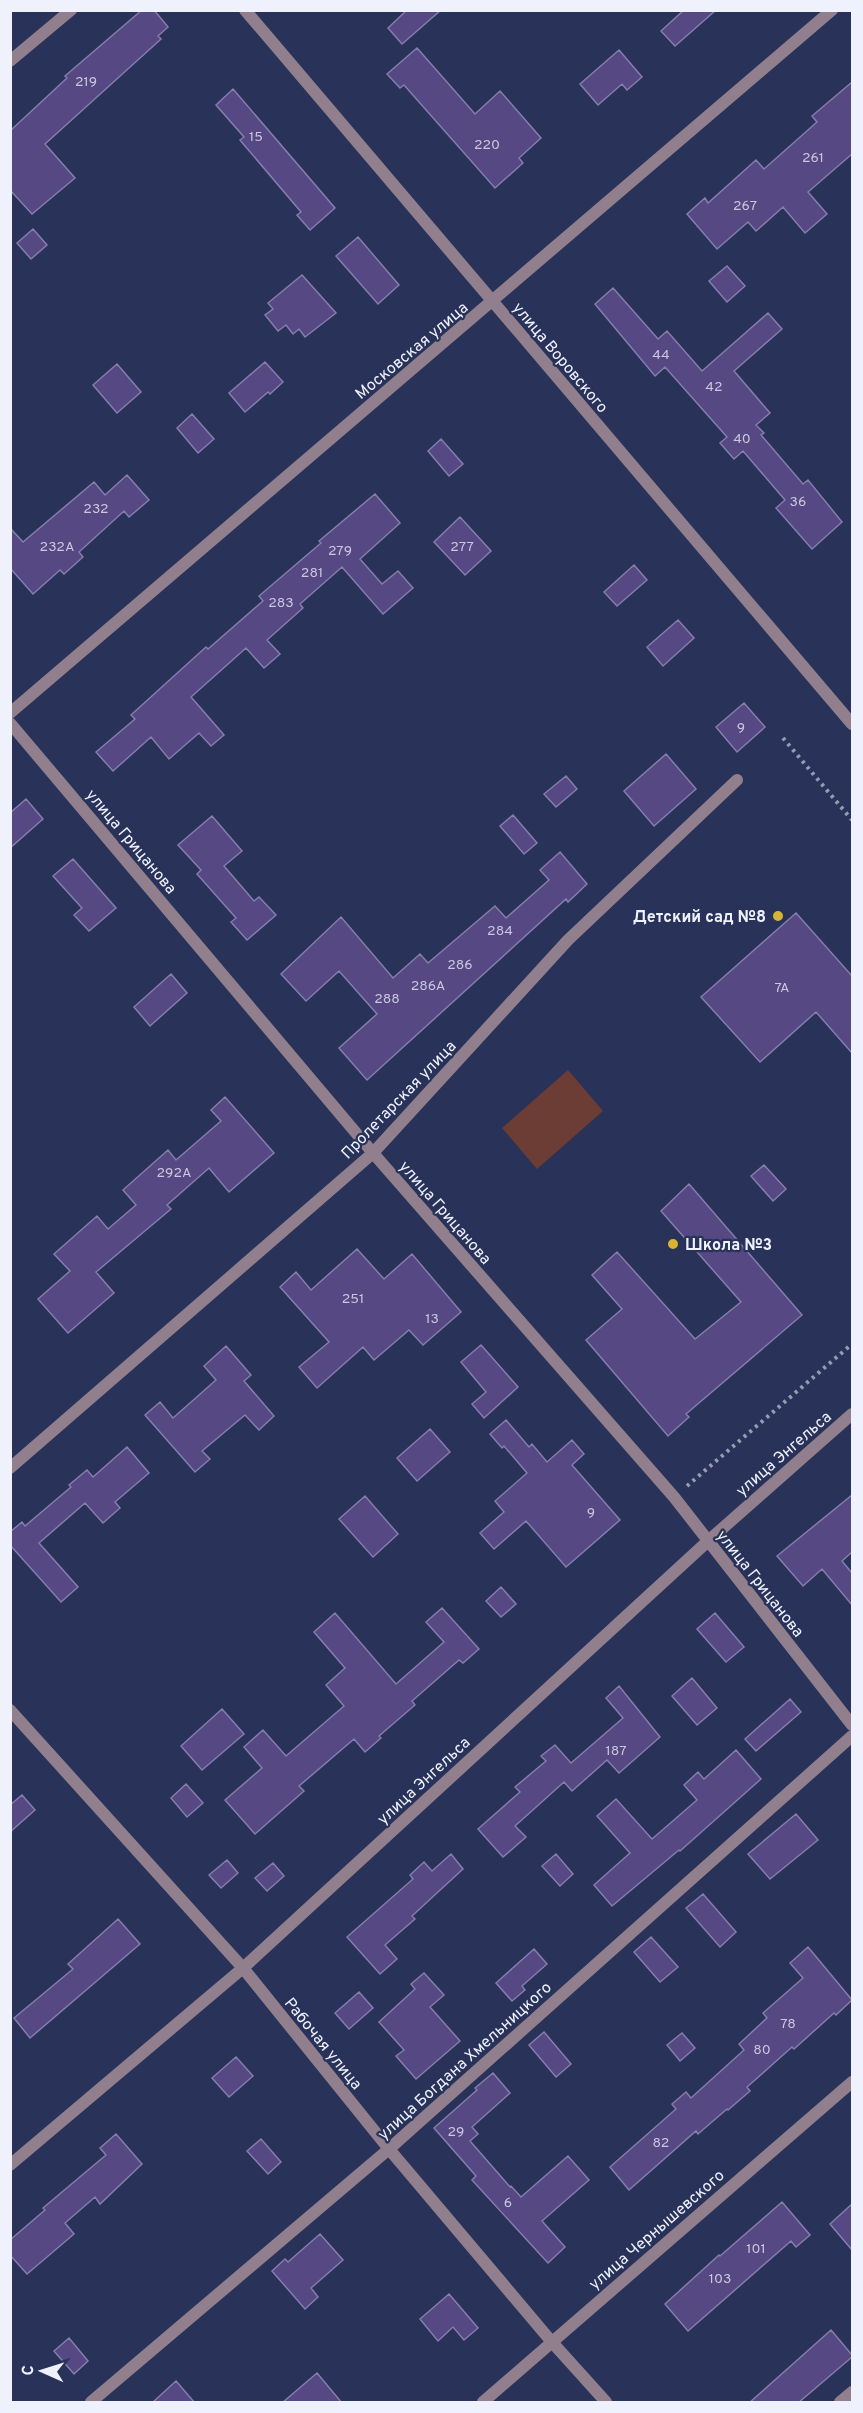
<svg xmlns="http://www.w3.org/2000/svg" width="863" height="2413" viewBox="0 0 863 2413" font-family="Overpass,sans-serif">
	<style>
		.green { fill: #6b3d34 }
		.building { fill: #554883; stroke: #857dac; stroke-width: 1.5 }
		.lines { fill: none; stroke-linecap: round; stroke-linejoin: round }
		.path { stroke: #969bb3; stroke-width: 4; stroke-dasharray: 3 4.5; stroke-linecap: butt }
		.minor { stroke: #927f8e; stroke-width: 12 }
		.tertiary { stroke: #927f8e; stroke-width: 12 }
		.poi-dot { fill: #d9b334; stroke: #293259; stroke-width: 2 }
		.labels { text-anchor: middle; stroke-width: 4.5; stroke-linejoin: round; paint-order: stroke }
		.number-label { font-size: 14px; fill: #c8c8de }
		.street-label { font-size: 16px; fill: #eff2fd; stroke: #293259 }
		.poi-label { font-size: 16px; font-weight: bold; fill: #eff2fd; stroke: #293259; text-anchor: end }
	</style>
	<rect width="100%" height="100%" fill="#293259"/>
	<path class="green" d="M 568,1070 L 603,1111 L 537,1169 L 502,1128 Z"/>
	<path class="building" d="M 142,10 L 154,10 L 168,27 L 158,36 L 161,39 L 45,144 L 75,178 L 32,214 L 10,190 L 10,131 L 67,78 L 65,76 Z
		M 407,10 L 441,10 L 402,44 L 388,28 Z
		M 684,10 L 716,10 L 675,46 L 661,31 Z
		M 417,48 L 475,114 L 500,91 L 541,138 L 519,158 L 523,163 L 495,188 L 404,85 L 400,88 L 387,74 Z
		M 619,50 L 642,77 L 627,90 L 622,84 L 598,105 L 580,84 Z
		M 852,82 L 852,154 L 808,192 L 827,214 L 805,233 L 783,207 L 756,231 L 748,222 L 717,249 L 687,214 L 705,198 L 708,203 L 756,160 L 764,169 L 817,122 L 812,116 Z
		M 233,89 L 335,208 L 310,230 L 297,215 L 301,212 L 240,140 L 244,137 L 216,105 Z
		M 33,229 L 47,245 L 31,259 L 17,243 Z
		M 358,237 L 399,285 L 378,304 L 336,256 Z
		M 727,266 L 745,286 L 727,302 L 709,281 Z
		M 302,275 L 336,313 L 305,337 L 299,329 L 293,334 L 286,325 L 278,331 L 265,315 L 273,309 L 268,303 Z
		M 613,288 L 658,339 L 667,331 L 702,371 L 768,313 L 782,329 L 734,371 L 770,413 L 756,425 L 764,433 L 761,435 L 803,484 L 808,480 L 842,522 L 812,549 L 776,508 L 785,500 L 743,451 L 734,459 L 720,443 L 727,437 L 665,367 L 655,376 L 595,304 Z
		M 265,362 L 283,382 L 270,394 L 268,392 L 245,412 L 229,393 Z
		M 117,364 L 141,392 L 117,413 L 93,385 Z
		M 192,414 L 214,439 L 198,453 L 177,428 Z
		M 441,439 L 463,464 L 449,476 L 428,451 Z
		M 127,475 L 149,500 L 129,517 L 124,511 L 79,552 L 83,557 L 64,574 L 60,570 L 33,594 L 10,568 L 10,528 L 23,542 L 94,482 L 105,495 Z
		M 375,494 L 400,523 L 360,559 L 382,584 L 398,571 L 413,588 L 383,614 L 342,567 L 300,604 L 303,608 L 267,640 L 280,654 L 264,668 L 246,648 L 191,697 L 224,735 L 211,746 L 199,733 L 169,759 L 151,737 L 113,771 L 96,752 L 135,719 L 131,715 L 206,647 L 208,649 L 263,601 L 259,596 L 321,543 L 319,541 Z
		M 460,517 L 491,551 L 465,575 L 434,542 Z
		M 634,565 L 647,580 L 617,606 L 604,592 Z
		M 678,620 L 694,638 L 663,666 L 647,647 Z
		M 744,703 L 765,727 L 737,752 L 716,727 Z
		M 666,754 L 696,789 L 654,826 L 624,791 Z
		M 566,776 L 577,789 L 556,807 L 544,794 Z
		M 26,799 L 43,819 L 10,848 L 10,813 Z
		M 513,815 L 537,843 L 524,854 L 500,826 Z
		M 212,816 L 242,851 L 224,866 L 254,901 L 259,897 L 276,915 L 247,940 L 231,922 L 236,918 L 197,874 L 201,870 L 178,845 Z
		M 560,852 L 587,884 L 568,902 L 566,899 L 367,1080 L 339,1048 L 377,1014 L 339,971 L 306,1001 L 281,974 L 341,917 L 393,978 L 420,954 L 428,963 L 495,906 L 506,918 L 549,880 L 540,870 Z
		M 73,859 L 116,908 L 89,931 L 74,915 L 82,908 L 53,876 Z
		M 796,913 L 852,976 L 852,1053 L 816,1012 L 760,1062 L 701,997 Z
		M 171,974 L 187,993 L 150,1026 L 134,1007 Z
		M 225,1097 L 274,1153 L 229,1192 L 209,1168 L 167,1205 L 171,1209 L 96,1272 L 114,1293 L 68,1333 L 38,1299 L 70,1271 L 54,1254 L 97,1216 L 108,1229 L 136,1205 L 123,1190 L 168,1150 L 176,1160 L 221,1121 L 211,1110 Z
		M 764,1165 L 786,1189 L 773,1201 L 751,1176 Z
		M 689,1184 L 802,1315 L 686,1414 L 689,1417 L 668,1436 L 586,1340 L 622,1309 L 592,1275 L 617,1252 L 695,1339 L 741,1302 L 661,1211 Z
		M 357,1249 L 384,1279 L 412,1254 L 461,1312 L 423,1345 L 409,1330 L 374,1360 L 363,1347 L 317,1388 L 299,1367 L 329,1342 L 280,1287 L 296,1272 L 311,1290 Z
		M 481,1345 L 518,1387 L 484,1418 L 472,1404 L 486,1392 L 461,1362 Z
		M 226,1346 L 251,1375 L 244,1381 L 274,1416 L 259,1430 L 245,1415 L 202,1451 L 210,1459 L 195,1472 L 145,1415 L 160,1402 L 173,1418 L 216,1380 L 204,1366 Z
		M 506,1420 L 529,1447 L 532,1444 L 547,1462 L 572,1440 L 584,1454 L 572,1465 L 620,1520 L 566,1567 L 526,1521 L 494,1549 L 480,1533 L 504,1512 L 495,1501 L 527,1473 L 504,1446 L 502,1448 L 490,1434 Z
		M 430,1429 L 450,1452 L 417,1481 L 397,1458 Z
		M 127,1447 L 149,1473 L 115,1502 L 120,1508 L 103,1523 L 85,1503 L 39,1543 L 78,1587 L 61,1602 L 10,1545 L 10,1532 L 22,1522 L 25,1526 L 71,1487 L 69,1485 L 87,1470 L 93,1477 Z
		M 852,1495 L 852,1552 L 842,1561 L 852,1573 L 852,1605 L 822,1569 L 803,1586 L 777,1556 Z
		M 365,1496 L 398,1534 L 373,1557 L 339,1519 Z
		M 501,1587 L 516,1604 L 501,1617 L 486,1601 Z
		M 442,1608 L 479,1649 L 463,1663 L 459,1660 L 412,1701 L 415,1705 L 379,1736 L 381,1738 L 365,1752 L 354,1739 L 299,1786 L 304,1791 L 255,1834 L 225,1800 L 262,1768 L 244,1747 L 263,1730 L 286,1756 L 344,1706 L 326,1685 L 345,1668 L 314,1632 L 335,1613 L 396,1684 L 444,1642 L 426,1622 Z
		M 715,1613 L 744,1647 L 726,1662 L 697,1629 Z
		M 692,1678 L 717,1708 L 697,1725 L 672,1696 Z
		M 619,1686 L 660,1737 L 619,1773 L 607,1760 L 572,1791 L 564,1782 L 515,1826 L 526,1837 L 503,1857 L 478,1829 L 520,1792 L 515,1787 L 546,1761 L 541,1756 L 555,1745 L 571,1763 L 623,1718 L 606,1698 Z
		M 790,1699 L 801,1712 L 756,1751 L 745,1739 Z
		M 222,1709 L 244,1734 L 202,1770 L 181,1746 Z
		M 736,1750 L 761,1779 L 680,1851 L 679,1850 L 612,1906 L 594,1885 L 630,1853 L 597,1816 L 616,1799 L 652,1839 L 697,1800 L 684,1785 L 698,1772 L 704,1779 Z
		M 186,1784 L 203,1803 L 187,1817 L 171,1798 Z
		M 22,1795 L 35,1810 L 10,1832 L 10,1805 Z
		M 796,1814 L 818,1840 L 770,1879 L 748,1854 Z
		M 451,1854 L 463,1869 L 412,1916 L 415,1919 L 385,1945 L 397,1959 L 380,1974 L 347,1937 L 413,1879 L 410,1875 L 424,1862 L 432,1871 Z
		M 556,1854 L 573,1874 L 560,1886 L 542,1866 Z
		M 227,1860 L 238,1873 L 221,1888 L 209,1875 Z
		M 273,1863 L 284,1876 L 267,1891 L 255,1878 Z
		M 703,1894 L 736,1932 L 720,1947 L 686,1908 Z
		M 118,1919 L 140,1944 L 30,2038 L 14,2018 L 73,1969 L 68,1964 Z
		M 651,1937 L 678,1967 L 660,1982 L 634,1952 Z
		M 808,1947 L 852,2000 L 836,2015 L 834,2013 L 794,2049 L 792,2047 L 747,2087 L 750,2091 L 728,2110 L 727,2109 L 698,2134 L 696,2131 L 629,2190 L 610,2167 L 676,2109 L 672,2104 L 686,2092 L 691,2098 L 744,2050 L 739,2044 L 767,2018 L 763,2013 L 803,1978 L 790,1963 Z
		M 534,1949 L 547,1964 L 522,1986 L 525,1990 L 512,2001 L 496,1983 Z
		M 424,1973 L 444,1995 L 430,2007 L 460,2041 L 416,2079 L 396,2056 L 404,2050 L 379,2022 L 415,1989 L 411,1984 Z
		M 359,1992 L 373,2008 L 349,2029 L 335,2013 Z
		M 544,2032 L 571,2064 L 556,2077 L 529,2045 Z
		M 682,2033 L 695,2048 L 680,2061 L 667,2045 Z
		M 236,2057 L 253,2076 L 229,2097 L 212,2078 Z
		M 493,2073 L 510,2093 L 472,2127 L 478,2134 L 470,2141 L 510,2187 L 511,2186 L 521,2197 L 568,2156 L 589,2180 L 542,2221 L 565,2247 L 548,2263 L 472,2180 L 476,2176 L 434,2128 L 477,2090 L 475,2088 Z
		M 116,2134 L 142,2164 L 100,2204 L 95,2197 L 65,2223 L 74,2234 L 27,2274 L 10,2255 L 10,2240 L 45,2210 L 43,2208 L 106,2155 L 100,2148 Z
		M 261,2139 L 281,2162 L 268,2174 L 247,2151 Z
		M 782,2202 L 810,2235 L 796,2247 L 791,2241 L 688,2331 L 665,2304 L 719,2255 L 720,2256 Z
		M 852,2204 L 852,2250 L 830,2224 Z
		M 320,2234 L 343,2260 L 311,2288 L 318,2297 L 305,2309 L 272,2271 L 285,2259 L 288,2262 Z
		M 449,2294 L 478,2328 L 464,2340 L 453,2327 L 438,2341 L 420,2319 Z
		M 831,2330 L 852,2355 L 852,2357 L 798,2403 L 749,2403 Z
		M 69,2338 L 88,2361 L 74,2374 L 54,2351 Z
		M 317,2373 L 342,2403 L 282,2403 Z
		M 176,2381 L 195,2403 L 152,2403 Z"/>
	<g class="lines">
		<path class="path" d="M 783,738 L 852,820
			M 687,1486 L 852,1344"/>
		<path class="minor" d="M 245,10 L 852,724
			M 10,61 L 71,10
			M 10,713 L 832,10
			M 10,723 L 373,1153 L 674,1497 L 852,1725
			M 10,1468 L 373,1153 L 568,940 L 737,780
			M 91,2402 L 389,2149 L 852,1736
			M 483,2402 L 852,2082
			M 840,2402 L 852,2392"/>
		<path class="tertiary" d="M 10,1710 L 243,1968 L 389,2149 L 551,2341 L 606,2402
			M 10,2165 L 243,1968 L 707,1542 L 852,1414"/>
	</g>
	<g class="poi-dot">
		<circle cx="778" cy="916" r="6"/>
		<circle cx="673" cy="1244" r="6"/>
	</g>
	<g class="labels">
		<g class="number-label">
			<text x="86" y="86">219</text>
			<text x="256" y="141">15</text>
			<text x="487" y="149">220</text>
			<text x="813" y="162">261</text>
			<text x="745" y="210">267</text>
			<text x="661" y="359">44</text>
			<text x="714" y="391">42</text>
			<text x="742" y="443">40</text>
			<text x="798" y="506">36</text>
			<text x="96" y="513">232</text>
			<text x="57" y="551">232А</text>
			<text x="462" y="551">277</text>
			<text x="340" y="555">279</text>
			<text x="312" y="577">281</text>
			<text x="281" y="607">283</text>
			<text x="741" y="732">9</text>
			<text x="500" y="935">284</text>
			<text x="460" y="969">286</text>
			<text x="428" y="990">286А</text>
			<text x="782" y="992">7А</text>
			<text x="387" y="1003">288</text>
			<text x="174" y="1177">292А</text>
			<text x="353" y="1303">251</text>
			<text x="432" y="1323">13</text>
			<text x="591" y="1517">9</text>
			<text x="616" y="1755">187</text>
			<text x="788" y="2028">78</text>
			<text x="762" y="2054">80</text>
			<text x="456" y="2136">29</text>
			<text x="661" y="2147">82</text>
			<text x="508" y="2207">6</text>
			<text x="756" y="2253">101</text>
			<text x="720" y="2283">103</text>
		</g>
		<g class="street-label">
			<text transform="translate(411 350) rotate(-40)" y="6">Московская улица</text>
			<text transform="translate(561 357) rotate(50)" y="6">улица Воровского</text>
			<text transform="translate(132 841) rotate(50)" y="6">улица Грицанова</text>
			<text transform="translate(398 1099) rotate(-46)" y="6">Пролетарская улица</text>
			<text transform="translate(446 1212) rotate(49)" y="6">улица Грицанова</text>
			<text transform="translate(783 1453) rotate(-41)" y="6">улица Энгельса</text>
			<text transform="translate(761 1583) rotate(52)" y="6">улица Грицанова</text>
			<text transform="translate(423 1780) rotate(-43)" y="6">улица Энгельса</text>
			<text transform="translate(324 2043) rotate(51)" y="6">Рабочая улица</text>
			<text transform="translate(464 2060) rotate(-42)" y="6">улица Богдана Хмельницкого</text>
			<text transform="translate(656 2229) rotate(-41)" y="6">улица Чернышевского</text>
		</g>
		<g class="poi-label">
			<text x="766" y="922">Детский сад №8</text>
			<text x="685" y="1250" text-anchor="start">Школа №3</text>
		</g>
	</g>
	<rect width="863" height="2413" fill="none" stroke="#eff2fd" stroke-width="24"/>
	<g transform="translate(42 2371) rotate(273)" stroke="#293259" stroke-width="4.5" paint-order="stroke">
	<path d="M0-4.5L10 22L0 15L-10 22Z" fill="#eff2fd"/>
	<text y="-9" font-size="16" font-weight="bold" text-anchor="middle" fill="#eff2fd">С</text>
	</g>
</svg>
